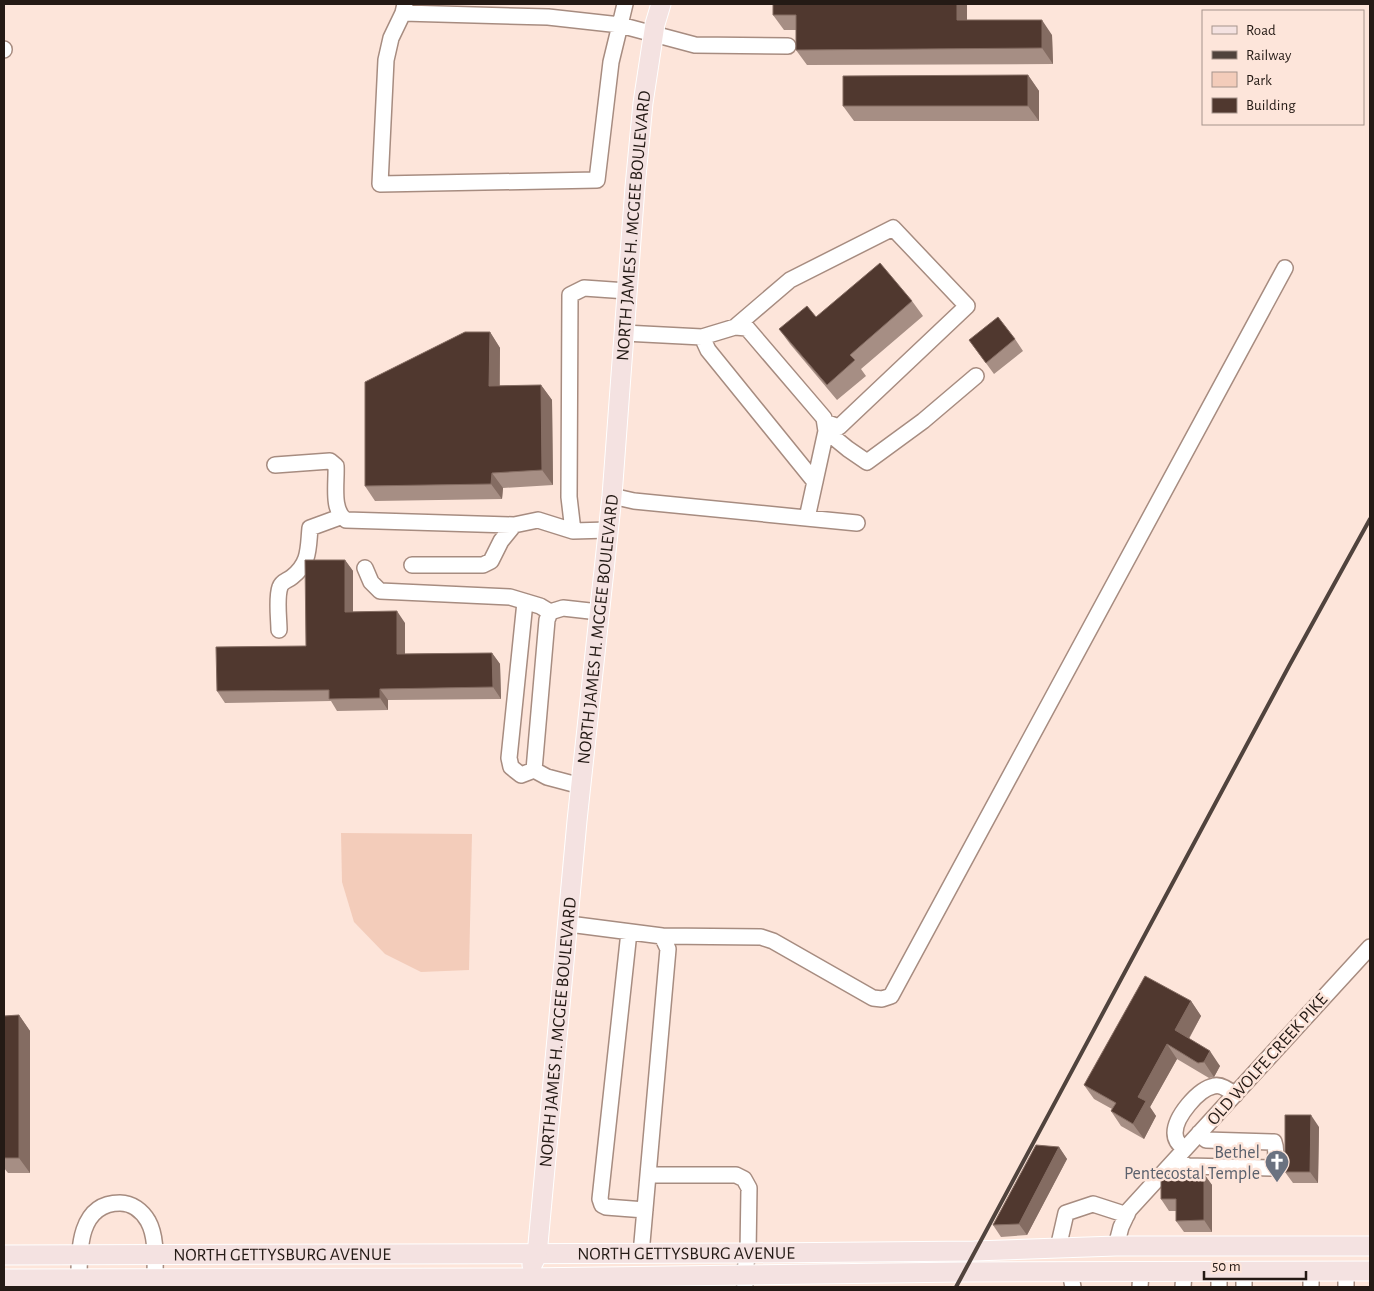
<svg xmlns="http://www.w3.org/2000/svg" width="1374" height="1291" viewBox="0 0 1374 1291" font-family="'Alegreya Sans',sans-serif">
	<style>
		.park { fill: #f3ccba }
		.lines { fill: none; stroke-linecap: round; stroke-linejoin: round }
		.minor-casing { stroke: #a78c80; stroke-width: 18 }
		.major-casing { stroke: #fff; stroke-width: 21 }
		.minor { stroke: #fff; stroke-width: 15 }
		.major { stroke: #f4e2e1; stroke-width: 19 }
		.rail { stroke: #50433d; stroke-width: 4 }
		.wall { fill: #a68e84 }
		.shaded-wall { fill: #846c62 }
		.building { fill: #50382f; stroke: #846c62 }
		.labels { text-anchor: middle; stroke-width: 5; stroke-linejoin: round; paint-order: stroke }
		.street-label { font-size: 18px; fill: #241a15; stroke: #fde5da }
		.worship-label { font-size: 18px; fill: #5b616d; stroke: #fde5da; text-anchor: end }
	</style>
	<rect width="100%" height="100%" fill="#fde5da"/>
	<path class="park" d="M 341,833 L 472,834 L 469,970 L 421,972 L 385,954 L 354,922 L 342,882 Z"/>
	<g class="lines">
		<defs>
			<path id="minor" d="M 625,4 L 620,25 L 695,45 L 788,46
				M 403,13 L 391,38 L 386,60 L 380,184 L 597,180 L 611,62 L 620,25 L 548,17 L 403,13 L 405,4
				M 4,49 L 4,50
				M 735,327 L 790,280 L 893,228 L 967,306 L 839,427 L 825,422
				M 624,333 L 702,337 L 735,327 L 747,328 L 824,418 L 826,431 L 807,518
				M 702,337 L 708,350 L 815,482
				M 826,431 L 848,449 L 867,462 L 923,421 L 976,376
				M 275,465 L 330,461 L 336,466 C 337,482 331,511 346,520 L 514,525 L 538,520 L 573,531 L 608,530
				M 612,496 L 634,501 L 857,523
				M 573,531 L 569,497 L 570,295 L 584,288 L 627,291
				M 412,565 L 483,565 L 491,561 L 501,541 L 514,525
				M 365,568 L 371,582 L 380,591 L 510,597 L 540,606 L 550,612
				M 525,602 L 509,758 L 511,767 L 521,775 L 534,770
				M 279,630 C 279,619 276,598 280,587 C 282,581 287,581 292,577 C 310,563 308,548 310,528 L 340,517
				M 534,770 L 547,620 L 550,612 L 563,608 L 599,612
				M 534,770 L 547,777 L 581,786
				M 569,924 L 662,936 L 668,949 L 641,1254
				M 629,932 L 600,1199 L 602,1205 L 606,1207 L 645,1210
				M 662,936 L 761,937 L 773,941 L 873,998 L 882,999 L 891,996 L 1285,268
				M 1185,1149 C 1179,1145 1175,1140 1175,1133 C 1175,1117 1198,1089 1214,1086 C 1221,1084 1229,1090 1235,1095
				M 1177,1158 L 1187,1166 L 1272,1168 C 1276,1161 1277,1150 1274,1142 L 1206,1140 L 1199,1133
				M 648,1175 L 736,1175 L 744,1179 L 749,1188 L 748,1253 L 744,1275 L 745,1287
				M 1116,1246 L 1121,1227 L 1129,1210 L 1370,947
				M 1058,1248 L 1066,1213 L 1093,1204 L 1127,1215
				M 1219,1271 L 1219,1287
				M 1244,1271 L 1244,1287
				M 1311,1271 L 1311,1287
				M 1070,1272 L 1073,1287
				M 79,1279 C 79,1249 79,1203 120,1203 C 132,1203 142,1211 148,1221 C 157,1237 155,1261 155,1278
				M 1140,1287 L 1141,1272
				M 1183,1287 L 1184,1272
				M 1346,1287 L 1346,1271"/>
			<g id="major">
				<path id="s1" d="M 4,1255 L 748,1253 L 974,1251 L 1116,1246 L 1370,1246"/>
				<path id="s2" d="M 532,1265 L 537,1255 L 577,821 L 612,496 L 635,187 L 643,103 L 655,24 L 661,4"/>
				<path d="M 4,1279 L 526,1278 L 963,1272 L 1370,1271"/>
			</g>
		</defs>
		<use href="#minor" class="minor-casing"/>
		<use href="#major" class="major-casing"/>
		<use href="#minor" class="minor"/>
		<use href="#major" class="major"/>
		<path class="rail" d="M 956,1287 L 1289,666 L 1370,519"/>
	</g>
	<path class="wall" d="M 967,4 L 967,20 L 1052,35 L 1053,64 L 807,65 L 796,50 L 796,30 L 784,30 L 773,15 Z
		M 1028,75 L 1039,91 L 1039,121 L 854,121 L 843,106 Z
		M 912,301 L 923,316 L 861,369 L 866,376 L 837,400 L 790,344 L 779,329 L 816,317 Z
		M 490,332 L 500,348 L 500,386 L 541,385 L 552,400 L 553,485 L 503,488 L 502,499 L 375,501 L 365,486 Z
		M 1015,339 L 1023,351 L 994,374 L 969,340 Z
		M 345,560 L 353,571 L 353,612 L 405,623 L 405,654 L 492,653 L 500,664 L 501,699 L 388,700 L 388,710 L 337,711 L 331,701 L 225,703 L 217,691 L 306,646 Z
		M 1191,1001 L 1201,1016 L 1189,1039 L 1220,1066 L 1214,1077 L 1209,1078 L 1177,1059 L 1150,1107 L 1156,1116 L 1144,1139 L 1121,1126 L 1111,1111 L 1112,1109 L 1094,1099 L 1084,1085 Z
		M 19,1015 L 30,1031 L 30,1173 L 8,1173 L 4,1168 L 4,1016 Z
		M 1319,1127 L 1318,1183 L 1293,1183 L 1285,1172 Z
		M 1059,1147 L 1067,1159 L 1027,1235 L 1001,1237 L 993,1225 Z
		M 1204,1174 L 1212,1185 L 1212,1232 L 1184,1232 L 1176,1221 L 1176,1211 L 1169,1211 L 1161,1199 Z"/>
	<path class="shaded-wall" d="M 957,4 L 967,4 L 967,35 L 957,20 Z
		M 1042,20 L 1052,35 L 1053,64 L 1042,48 Z
		M 1028,75 L 1039,91 L 1039,121 L 1028,106 Z
		M 490,332 L 500,348 L 499,401 L 489,386 Z
		M 541,385 L 552,400 L 553,485 L 542,470 Z
		M 492,473 L 503,488 L 502,499 L 491,484 Z
		M 345,560 L 353,571 L 353,623 L 345,612 Z
		M 397,611 L 405,623 L 405,665 L 397,654 Z
		M 492,653 L 500,664 L 501,699 L 493,687 Z
		M 380,689 L 388,700 L 388,710 L 380,698 Z
		M 1191,1001 L 1201,1016 L 1185,1045 L 1175,1030 Z
		M 19,1015 L 30,1031 L 30,1173 L 19,1158 Z
		M 1167,1044 L 1177,1059 L 1150,1107 L 1156,1116 L 1144,1139 L 1133,1124 L 1138,1097 Z
		M 1210,1051 L 1220,1066 L 1214,1077 L 1204,1062 Z
		M 1311,1115 L 1319,1127 L 1318,1183 L 1310,1172 Z
		M 1059,1147 L 1067,1159 L 1027,1235 L 1019,1224 Z
		M 1204,1174 L 1212,1185 L 1212,1232 L 1204,1220 Z"/>
	<path class="building" d="M 773,4 L 957,4 L 957,20 L 1042,20 L 1042,48 L 796,50 L 796,15 L 773,15 Z
		M 1028,75 L 1028,106 L 843,106 L 843,76 Z
		M 880,263 L 912,301 L 850,355 L 855,360 L 827,385 L 779,329 L 807,306 L 816,317 Z
		M 998,317 L 1015,339 L 986,363 L 969,340 Z
		M 465,332 L 490,332 L 489,386 L 541,385 L 542,470 L 492,473 L 491,484 L 365,486 L 365,382 Z
		M 305,560 L 345,560 L 345,612 L 397,611 L 397,654 L 492,653 L 493,687 L 380,689 L 380,698 L 329,699 L 329,690 L 217,691 L 216,647 L 306,646 Z
		M 1145,976 L 1191,1001 L 1175,1030 L 1210,1051 L 1204,1062 L 1198,1063 L 1167,1044 L 1138,1097 L 1146,1101 L 1133,1124 L 1111,1111 L 1116,1103 L 1084,1085 Z
		M 19,1015 L 19,1158 L 4,1158 L 4,1016 Z
		M 1285,1115 L 1311,1115 L 1310,1172 L 1285,1172 Z
		M 1036,1145 L 1059,1147 L 1019,1224 L 993,1225 Z
		M 1161,1174 L 1204,1174 L 1204,1220 L 1176,1221 L 1176,1199 L 1161,1199 Z"/>
	<defs>
		<symbol id="church-pin" viewBox="-11 -11 22 30"><path d="M0 17L-7.5 6A9.5 9.5 0 1 1 7.5 6Z" fill="#6b7280" stroke="#fde5da"/><path d="M-1.2-6h2.4v3.5h3.3v2.4h-3.3V6h-2.4V-.1h-3.3v-2.4h3.3Z" fill="#fff"/></symbol>
	</defs>
	<g fill-rule="evenodd">
		<use href="#church-pin" x="1263" y="1148" width="28" height="38"/>
	</g>
	<g class="labels">
		<g class="street-label">
			<text dy="6" stroke="none"><textPath href="#s2" startOffset="1045">NORTH JAMES H. MCGEE BOULEVARD</textPath></text>
			<text dy="6" stroke="none"><textPath href="#s2" startOffset="640">NORTH JAMES H. MCGEE BOULEVARD</textPath></text>
			<text dy="6" stroke="none"><textPath href="#s2" startOffset="235">NORTH JAMES H. MCGEE BOULEVARD</textPath></text>
			<text transform="translate(1267 1059) rotate(-48)" y="6">OLD WOLFE CREEK PIKE</text>
			<text dy="6" stroke="none"><textPath href="#s1" startOffset="682">NORTH GETTYSBURG AVENUE</textPath></text>
			<text dy="6" stroke="none"><textPath href="#s1" startOffset="278">NORTH GETTYSBURG AVENUE</textPath></text>
		</g>
		<g class="worship-label">
			<text x="1260" y="1158">Bethel<tspan x="1260" dy="21">Pentecostal Temple</tspan></text>
		</g>
	</g>
	<rect width="1374" height="1291" fill="none" stroke="#241a15" stroke-width="10"/>
	<rect x="1202" y="10" width="162" height="115" fill="#fde5da" stroke="#a6948b"/>
	<rect x="1212" y="26" width="25" height="8" fill="#f4e2e1" stroke="#a6948b"/>
	<text x="1246" y="35" font-size="15" fill="#241a15">Road</text>
	<rect x="1212" y="51" width="25" height="8" fill="#50433d" stroke="#a6948b"/>
	<text x="1246" y="60" font-size="15" fill="#241a15">Railway</text>
	<rect x="1212" y="72" width="25" height="15" fill="#f3ccba" stroke="#a6948b"/>
	<text x="1246" y="85" font-size="15" fill="#241a15">Park</text>
	<rect x="1212" y="98" width="25" height="15" fill="#50382f" stroke="#a6948b"/>
	<text x="1246" y="110" font-size="15" fill="#241a15">Building</text>
	<path d="M1204 1271v8h102v-8" fill="none" stroke="#241a15" stroke-width="2.5"/>
	<text x="1212" y="1271" font-size="15" fill="#241a15" stroke="#fde5da" stroke-width="4" paint-order="stroke">50 m</text>
</svg>
